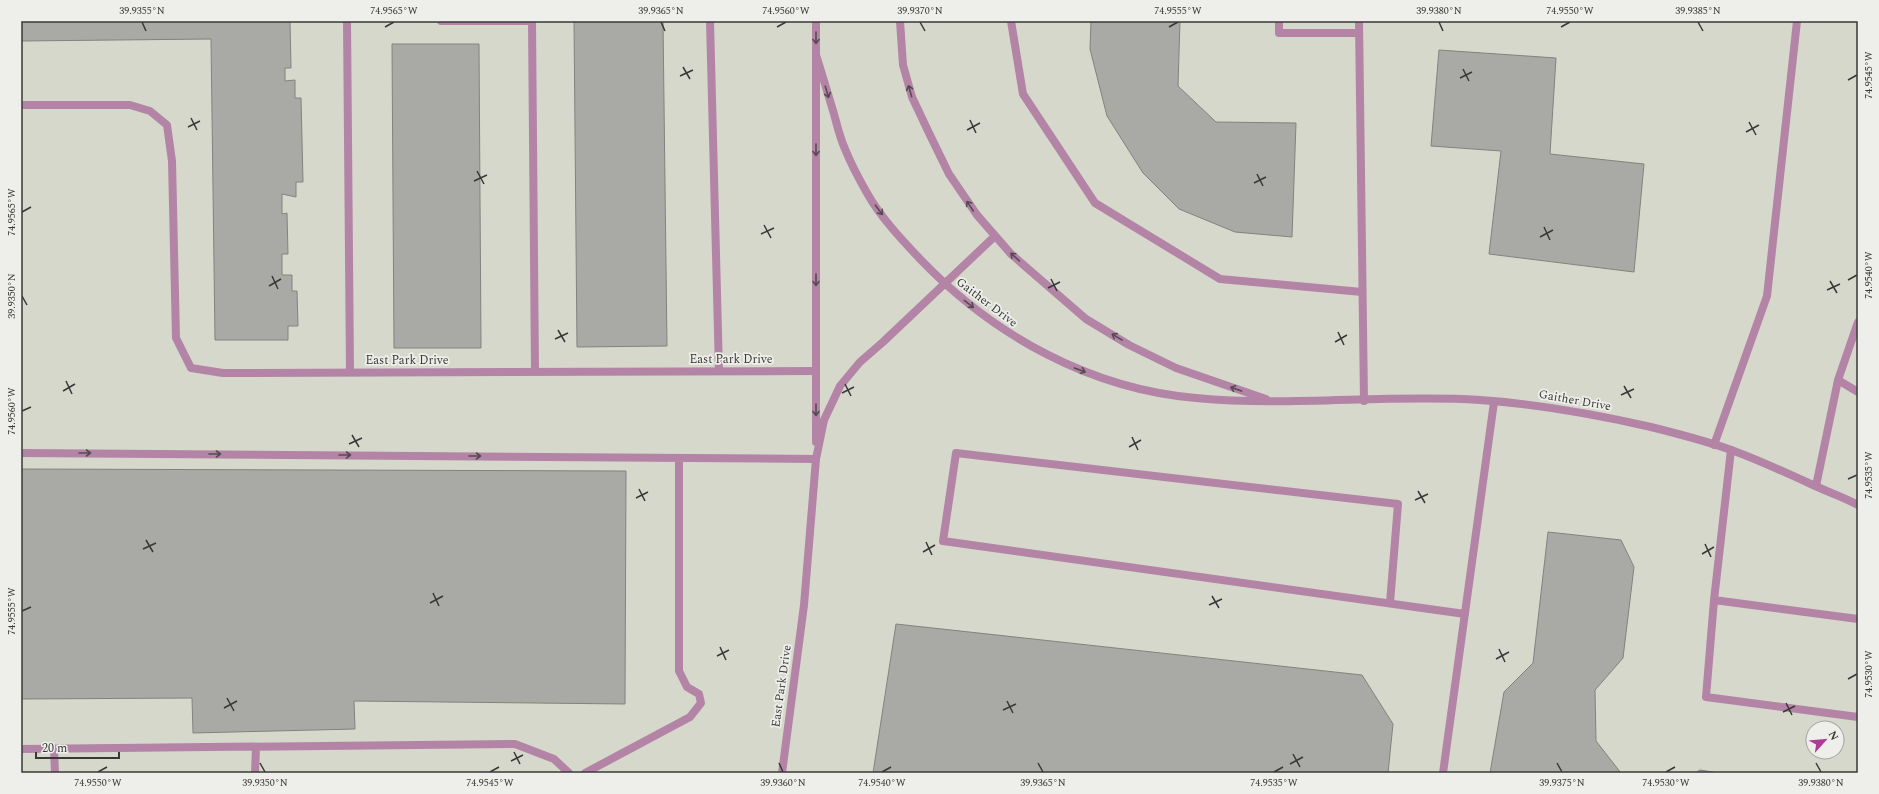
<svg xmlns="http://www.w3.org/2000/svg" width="1879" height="794" viewBox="0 0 1879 794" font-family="Spectral,serif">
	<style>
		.built { fill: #d6d8cc; fill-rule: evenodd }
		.building { fill: #a9aaa5; stroke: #82837e }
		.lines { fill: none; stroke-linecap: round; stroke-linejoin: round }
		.service { stroke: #b384a6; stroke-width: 8 }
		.minor { stroke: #b384a6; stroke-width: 8 }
		.oneway { stroke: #574b53 }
		.ticks { fill: none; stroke: #383837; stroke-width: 1.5 }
		.labels { text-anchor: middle; stroke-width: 3.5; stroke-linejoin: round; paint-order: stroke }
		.street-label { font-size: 12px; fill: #383837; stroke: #eeefea }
		.neatline { fill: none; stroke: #383837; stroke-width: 1.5 }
		.ticks-label { font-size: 10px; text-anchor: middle; fill: #383837 }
	</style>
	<rect width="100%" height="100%" fill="#e1e2dd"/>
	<path class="built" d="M 21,21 L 1858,21 L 1858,773 L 21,773 ZM 1813,728 L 1837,728 L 1837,752 L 1813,752 Z"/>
	<path class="building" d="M 21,21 L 290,21 L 291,68 L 285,68 L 285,81 L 295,80 L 295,98 L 301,98 L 303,182 L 296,182 L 296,197 L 282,194 L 282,214 L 287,213 L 288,254 L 282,254 L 282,275 L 292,275 L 292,291 L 297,291 L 298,326 L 288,326 L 288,340 L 215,340 L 211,39 L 21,41 Z
		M 574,21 L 663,21 L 667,346 L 577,347 Z
		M 1091,21 L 1180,21 L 1178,86 L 1216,122 L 1296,123 L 1292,237 L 1235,232 L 1179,209 L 1143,173 L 1107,116 L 1090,49 Z
		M 392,44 L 479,44 L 481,348 L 394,348 Z
		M 1439,50 L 1556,58 L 1550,154 L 1644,164 L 1634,272 L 1489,254 L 1501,151 L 1431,146 Z
		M 21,469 L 626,471 L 625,704 L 354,701 L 355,729 L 193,733 L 192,698 L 21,699 Z
		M 1548,532 L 1621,540 L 1634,567 L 1623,658 L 1595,690 L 1596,741 L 1621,773 L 1490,773 L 1504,692 L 1533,663 Z
		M 896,624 L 1362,675 L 1393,724 L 1388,773 L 873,773 Z
		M 1700,770 L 1719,773 L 1695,773 Z"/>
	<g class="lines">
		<path class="service" d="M 347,21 L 350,372
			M 441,21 L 532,21 L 535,372
			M 710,21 L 719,371
			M 1011,21 L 1023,94 L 1095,203 L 1220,279 L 1362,292
			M 1279,21 L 1279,33 L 1359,33
			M 1359,21 L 1364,401
			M 21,105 L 130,105 L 150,111 L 167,125 L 172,161 L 176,338 L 191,368 L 223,373 L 816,371
			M 1838,380 L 1858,392
			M 1714,445 L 1767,296 L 1797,21
			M 21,453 L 816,459
			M 1816,486 L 1838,380 L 1858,322
			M 1714,600 L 1731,450
			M 1390,603 L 1398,504 L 956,453 L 943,541 L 1465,614
			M 1858,619 L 1714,600 L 1706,697 L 1858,717
			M 21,749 L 515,744 L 554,759 L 569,773
			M 54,749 L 55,773
			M 255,773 L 256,747
			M 585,773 L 690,717 L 701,703 L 699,694 L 687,687 L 679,671 L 679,458
			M 1443,773 L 1494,402"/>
		<path class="minor" d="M 900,21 L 903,65 L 912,97 L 929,133 L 949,174 L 977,215 L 1011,254 L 1086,319 L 1129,345 L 1176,368 L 1266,399
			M 816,55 C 822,74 828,94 834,114 C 837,125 840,138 845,149 C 851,164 859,179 867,193 C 881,218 902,240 921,260 C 994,336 1091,389 1196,398 C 1291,407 1386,394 1480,400 C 1538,404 1594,414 1651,427 C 1679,434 1707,441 1734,451 C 1761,461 1787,473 1813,485 C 1828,492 1843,497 1858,505
			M 816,442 L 816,21
			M 782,773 L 804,605 L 816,459 L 824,420 L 840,386 L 860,362 L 883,342 L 995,236"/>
	</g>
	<defs><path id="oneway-shaft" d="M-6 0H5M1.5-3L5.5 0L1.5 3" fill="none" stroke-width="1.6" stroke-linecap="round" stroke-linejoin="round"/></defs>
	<g class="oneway">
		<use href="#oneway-shaft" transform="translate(816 38) rotate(90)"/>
		<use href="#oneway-shaft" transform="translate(910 91) rotate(-106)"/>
		<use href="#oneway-shaft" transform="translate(827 92) rotate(73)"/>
		<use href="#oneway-shaft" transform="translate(816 150) rotate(90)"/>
		<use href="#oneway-shaft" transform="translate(970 206) rotate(-124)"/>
		<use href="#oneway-shaft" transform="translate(879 210) rotate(53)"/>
		<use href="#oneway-shaft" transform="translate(1015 257) rotate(-138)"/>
		<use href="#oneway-shaft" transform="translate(816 280) rotate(90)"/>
		<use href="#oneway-shaft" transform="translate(969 304) rotate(38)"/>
		<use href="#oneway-shaft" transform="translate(1117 337) rotate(-149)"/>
		<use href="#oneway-shaft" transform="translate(1080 370) rotate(20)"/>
		<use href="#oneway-shaft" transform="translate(1236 389) rotate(-161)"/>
		<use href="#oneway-shaft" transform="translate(816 410) rotate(90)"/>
		<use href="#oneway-shaft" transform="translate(85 453)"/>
		<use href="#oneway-shaft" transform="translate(215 454)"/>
		<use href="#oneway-shaft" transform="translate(345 455)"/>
		<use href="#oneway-shaft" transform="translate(475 456)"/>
	</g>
	<path class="ticks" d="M 142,22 L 146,31M 661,22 L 665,31M 920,22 L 925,31M 1439,22 L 1443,31M 1698,22 L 1703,31M 385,27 L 394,22M 777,27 L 786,22M 1169,27 L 1178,22M 1561,27 L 1570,22M 683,67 L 690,79M 1463,69 L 1469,81M 680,76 L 693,70M 1460,78 L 1472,72M 1848,80 L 1857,75M 191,118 L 197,130M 970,120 L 976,133M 1749,122 L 1756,135M 188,127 L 200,121M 967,130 L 980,123M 1746,132 L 1759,125M 477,171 L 484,184M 1257,174 L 1263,186M 474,181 L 487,175M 1254,183 L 1266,177M 22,212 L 31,207M 764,225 L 771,238M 1544,227 L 1550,240M 761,234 L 774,228M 1540,237 L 1553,230M 272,276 L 278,289M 1051,279 L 1057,291M 1848,280 L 1857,275M 1830,281 L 1837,293M 269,286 L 281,279M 1048,288 L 1060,282M 1827,290 L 1840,284M 22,296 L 27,305M 558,330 L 565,342M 1338,332 L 1344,345M 555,339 L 568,333M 1335,342 L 1347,335M 66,381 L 72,394M 845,384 L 851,396M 1624,386 L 1631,398M 63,391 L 75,384M 842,393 L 854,387M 1621,395 L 1634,389M 22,411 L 31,407M 352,435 L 359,447M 1132,437 L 1138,450M 349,444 L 362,438M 1129,447 L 1141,440M 1848,479 L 1857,475M 639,489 L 645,501M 1418,491 L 1425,503M 636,498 L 648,492M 1415,500 L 1428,494M 146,540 L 153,552M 926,542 L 932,555M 1705,544 L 1711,557M 143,549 L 156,543M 923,552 L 935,545M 1702,554 L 1714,547M 433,593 L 439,606M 1212,596 L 1219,608M 430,603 L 443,596M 1209,605 L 1222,599M 22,611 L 31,607M 720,647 L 726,660M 1499,649 L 1505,662M 717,656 L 729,650M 1496,659 L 1509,652M 1848,679 L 1857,674M 227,698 L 234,711M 1007,701 L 1013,713M 1786,703 L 1792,715M 224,708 L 237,701M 1003,710 L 1016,704M 1783,712 L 1795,706M 514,752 L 520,764M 1293,754 L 1300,767M 511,761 L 523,755M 260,763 L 265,772M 779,763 L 783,772M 1038,763 L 1043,772M 1557,763 L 1562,772M 1816,763 L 1821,772M 1290,764 L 1303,757M 98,772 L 107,767M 490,772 L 499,767M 882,772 L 891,767M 1274,772 L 1283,767M 1666,772 L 1675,767"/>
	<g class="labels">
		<g class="street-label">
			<text transform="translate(987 302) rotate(37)" y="4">Gaither Drive</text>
			<text x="731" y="363">East Park Drive</text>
			<text x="407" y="364">East Park Drive</text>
			<text transform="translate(1575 400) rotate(10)" y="4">Gaither Drive</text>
			<text transform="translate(781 686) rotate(-82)" y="4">East Park Drive</text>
		</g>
	</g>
	<rect width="1879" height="794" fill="none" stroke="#eeefea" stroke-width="44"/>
	<g transform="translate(1825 740) rotate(63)"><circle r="19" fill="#eeefea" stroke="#a5a6a2"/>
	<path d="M0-3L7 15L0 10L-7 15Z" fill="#ae3b96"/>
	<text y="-6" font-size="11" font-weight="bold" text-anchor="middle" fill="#383837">N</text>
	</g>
	<path d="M36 752v6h83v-6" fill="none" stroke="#383837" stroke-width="2"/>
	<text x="42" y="752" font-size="12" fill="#383837" stroke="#eeefea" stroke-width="3" paint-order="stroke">20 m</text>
	<rect x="22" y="22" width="1835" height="750" class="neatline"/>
	<g class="ticks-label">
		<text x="142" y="14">39.9355°N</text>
		<text x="394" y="14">74.9565°W</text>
		<text x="661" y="14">39.9365°N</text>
		<text x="786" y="14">74.9560°W</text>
		<text x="920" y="14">39.9370°N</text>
		<text x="1178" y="14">74.9555°W</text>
		<text x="1439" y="14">39.9380°N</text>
		<text x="1570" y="14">74.9550°W</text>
		<text x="1698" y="14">39.9385°N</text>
		<text transform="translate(1868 75) rotate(-90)" y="4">74.9545°W</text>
		<text transform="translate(11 212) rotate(-90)" y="4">74.9565°W</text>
		<text transform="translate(1868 275) rotate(-90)" y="4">74.9540°W</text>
		<text transform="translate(11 296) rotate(-90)" y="4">39.9350°N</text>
		<text transform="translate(11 411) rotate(-90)" y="4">74.9560°W</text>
		<text transform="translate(1868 475) rotate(-90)" y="4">74.9535°W</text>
		<text transform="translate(11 611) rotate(-90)" y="4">74.9555°W</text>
		<text transform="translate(1868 674) rotate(-90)" y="4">74.9530°W</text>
		<text x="98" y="786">74.9550°W</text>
		<text x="265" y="786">39.9350°N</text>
		<text x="490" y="786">74.9545°W</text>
		<text x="783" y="786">39.9360°N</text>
		<text x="882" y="786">74.9540°W</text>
		<text x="1043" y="786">39.9365°N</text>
		<text x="1274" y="786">74.9535°W</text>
		<text x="1562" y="786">39.9375°N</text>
		<text x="1666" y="786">74.9530°W</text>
		<text x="1821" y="786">39.9380°N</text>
	</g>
</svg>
